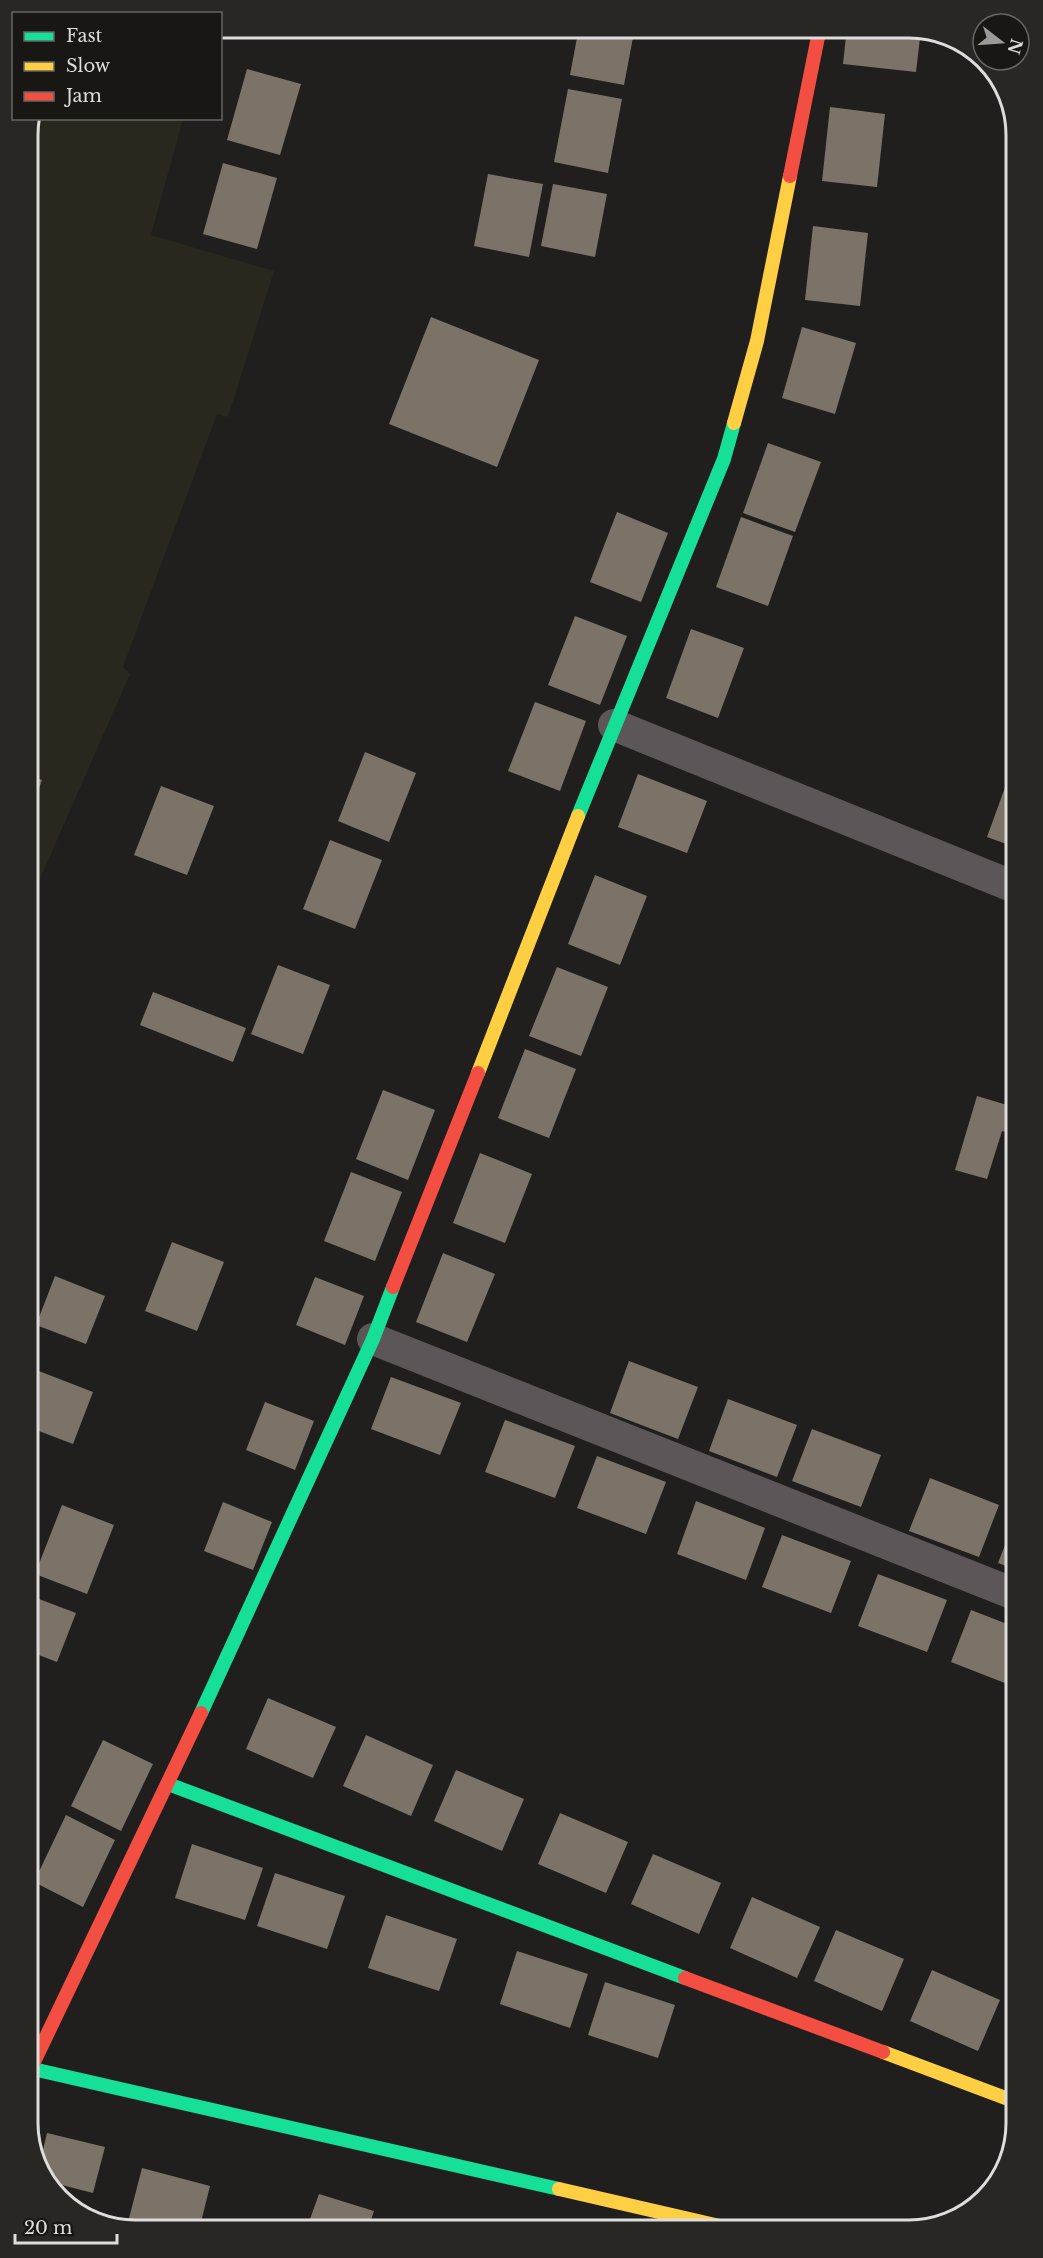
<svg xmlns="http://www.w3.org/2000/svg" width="1043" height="2258" viewBox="0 0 1043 2258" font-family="'Libre Baskerville',serif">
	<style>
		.built { fill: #29271e }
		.building { fill: #7b7368 }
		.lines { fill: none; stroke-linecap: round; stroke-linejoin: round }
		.street { stroke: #5c5658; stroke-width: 32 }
		.fast { stroke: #16e098; stroke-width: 14 }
		.slow { stroke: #ffcf43; stroke-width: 14 }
		.jam { stroke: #f24e42; stroke-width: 14 }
		.rim { fill: none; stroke: #dedddb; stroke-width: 3 }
	</style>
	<rect width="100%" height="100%" fill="#201f1e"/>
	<path class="built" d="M 31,119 L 183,119 L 151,235 L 274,271 L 228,417 L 217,414 L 123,667 L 130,674 L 29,904 L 27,128 Z"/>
	<path class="building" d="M 579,27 L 635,27 L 624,85 L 570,75 Z
		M 847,27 L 916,27 L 921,29 L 916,72 L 843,64 Z
		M 247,69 L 301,84 L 280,155 L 227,140 Z
		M 568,89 L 622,99 L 608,173 L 554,162 Z
		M 830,107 L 885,114 L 877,187 L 822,181 Z
		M 223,163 L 277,178 L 257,249 L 203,234 Z
		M 488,174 L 543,184 L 529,257 L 474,246 Z
		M 553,184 L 607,194 L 595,257 L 541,246 Z
		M 813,226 L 868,233 L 860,306 L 805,300 Z
		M 431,317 L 539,360 L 497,467 L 389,424 Z
		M 802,327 L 856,343 L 835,414 L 782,398 Z
		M 768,443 L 821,462 L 795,532 L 743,513 Z
		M 617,512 L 668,533 L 641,602 L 590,582 Z
		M 741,517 L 793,536 L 768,606 L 716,587 Z
		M 575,616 L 627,636 L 600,705 L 548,685 Z
		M 691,629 L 744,648 L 718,718 L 666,698 Z
		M 535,702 L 586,721 L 560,791 L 508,771 Z
		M 365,752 L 416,773 L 389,842 L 338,821 Z
		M 1012,768 L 1012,846 L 987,837 Z
		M 638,774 L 707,801 L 687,853 L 618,827 Z
		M 29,775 L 42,780 L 29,817 Z
		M 161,786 L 214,806 L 187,875 L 134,855 Z
		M 330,840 L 382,860 L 355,929 L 303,909 Z
		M 595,875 L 647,896 L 620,965 L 568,944 Z
		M 278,965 L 330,985 L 303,1054 L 251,1034 Z
		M 557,967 L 608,987 L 581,1056 L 529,1036 Z
		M 153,992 L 246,1028 L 233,1062 L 140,1025 Z
		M 525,1049 L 576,1069 L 549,1138 L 498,1118 Z
		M 1013,1088 L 1013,1134 L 1002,1131 L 987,1179 L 955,1170 L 977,1096 L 1007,1105 Z
		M 383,1090 L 435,1110 L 408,1180 L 356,1159 Z
		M 480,1153 L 532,1174 L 505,1243 L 453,1223 Z
		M 351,1172 L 402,1192 L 375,1261 L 324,1241 Z
		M 172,1242 L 224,1262 L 197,1331 L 145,1311 Z
		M 443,1253 L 495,1274 L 467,1342 L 416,1322 Z
		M 55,1276 L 105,1296 L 86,1344 L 36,1325 Z
		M 315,1277 L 364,1296 L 345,1345 L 296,1325 Z
		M 629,1361 L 698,1387 L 678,1439 L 610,1413 Z
		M 31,1368 L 93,1392 L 73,1444 L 31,1428 Z
		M 391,1377 L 461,1403 L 440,1455 L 371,1429 Z
		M 728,1399 L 797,1425 L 777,1477 L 709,1451 Z
		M 265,1402 L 314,1421 L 295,1470 L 246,1450 Z
		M 505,1420 L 575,1446 L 555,1498 L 485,1472 Z
		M 812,1429 L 881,1455 L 861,1507 L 792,1481 Z
		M 597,1456 L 666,1482 L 646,1534 L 577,1508 Z
		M 930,1478 L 999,1505 L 979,1557 L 909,1531 Z
		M 696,1501 L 765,1528 L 746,1580 L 677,1554 Z
		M 223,1502 L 272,1522 L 253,1570 L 204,1551 Z
		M 62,1505 L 114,1525 L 87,1594 L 35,1574 Z
		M 1014,1522 L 1014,1569 L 998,1563 Z
		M 782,1535 L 851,1561 L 831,1613 L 762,1587 Z
		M 878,1574 L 947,1600 L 927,1652 L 858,1626 Z
		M 31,1596 L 76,1613 L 57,1662 L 31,1652 Z
		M 971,1610 L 1015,1627 L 1015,1687 L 951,1662 Z
		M 268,1698 L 336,1727 L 313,1778 L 246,1749 Z
		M 366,1735 L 433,1765 L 411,1816 L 343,1786 Z
		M 103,1740 L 153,1764 L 121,1831 L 71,1806 Z
		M 456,1770 L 524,1799 L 502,1851 L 434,1821 Z
		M 560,1813 L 628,1842 L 606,1893 L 538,1864 Z
		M 66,1815 L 115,1840 L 83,1907 L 34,1882 Z
		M 192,1844 L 263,1868 L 245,1920 L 175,1898 Z
		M 653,1854 L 721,1883 L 699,1934 L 631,1904 Z
		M 275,1873 L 345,1896 L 327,1949 L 257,1926 Z
		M 752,1897 L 820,1927 L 797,1978 L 730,1948 Z
		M 386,1915 L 457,1939 L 439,1991 L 368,1968 Z
		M 836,1930 L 904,1959 L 882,2011 L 814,1981 Z
		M 517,1951 L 588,1974 L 570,2028 L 500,2004 Z
		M 932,1970 L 1000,2000 L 978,2051 L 910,2021 Z
		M 605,1982 L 675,2005 L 658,2058 L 588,2035 Z
		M 47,2133 L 105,2147 L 93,2193 L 50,2182 L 39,2167 Z
		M 142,2168 L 210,2186 L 199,2230 L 126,2230 Z
		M 319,2194 L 374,2211 L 368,2229 L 306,2230 Z"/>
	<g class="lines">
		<path class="street" d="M 614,725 L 1012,886
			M 373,1339 L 1014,1594"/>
		<path class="fast" d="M 578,816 L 724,459 L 734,423
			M 201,1713 L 373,1339 L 393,1287
			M 168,1784 L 685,1978
			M 33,2069 L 559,2189"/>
		<path class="slow" d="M 734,423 L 757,341 L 790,176
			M 478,1073 L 578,816
			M 883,2052 L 1016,2102
			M 559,2189 L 724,2227"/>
		<path class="jam" d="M 790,176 L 820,27
			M 393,1287 L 478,1073
			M 685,1978 L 883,2052
			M 33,2064 L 201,1713"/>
	</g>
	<path d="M0 0H1043V2258H0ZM135 38H909A97 97 0 0 1 1006 135V2123A97 97 0 0 1 909 2220H135A97 97 0 0 1 38 2123V135A97 97 0 0 1 135 38Z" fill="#282724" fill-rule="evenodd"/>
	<path class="rim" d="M135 38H909A97 97 0 0 1 1006 135V2123A97 97 0 0 1 909 2220H135A97 97 0 0 1 38 2123V135A97 97 0 0 1 135 38Z"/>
	<rect x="12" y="12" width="210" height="108" fill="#181714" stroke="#676664" stroke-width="1.5"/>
	<rect x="24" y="32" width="30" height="9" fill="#16e098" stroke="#676664" stroke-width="1.5"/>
	<text x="66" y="42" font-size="18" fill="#dedddb">Fast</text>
	<rect x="24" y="62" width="30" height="9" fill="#ffcf43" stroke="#676664" stroke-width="1.5"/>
	<text x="66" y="72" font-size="18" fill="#dedddb">Slow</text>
	<rect x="24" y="92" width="30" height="9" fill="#f24e42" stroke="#676664" stroke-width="1.5"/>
	<text x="66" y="102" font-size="18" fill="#dedddb">Jam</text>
	<g transform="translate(1001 42) rotate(107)"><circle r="28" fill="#181714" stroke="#676664" stroke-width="1.5"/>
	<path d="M0-4.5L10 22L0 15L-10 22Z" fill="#9c9a99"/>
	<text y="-9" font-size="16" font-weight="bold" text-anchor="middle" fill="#dedddb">N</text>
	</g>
	<path d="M15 2234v9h102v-9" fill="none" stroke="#dedddb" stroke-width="3"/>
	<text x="24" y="2234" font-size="18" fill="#dedddb" stroke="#181714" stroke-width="4.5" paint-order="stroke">20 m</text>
</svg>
